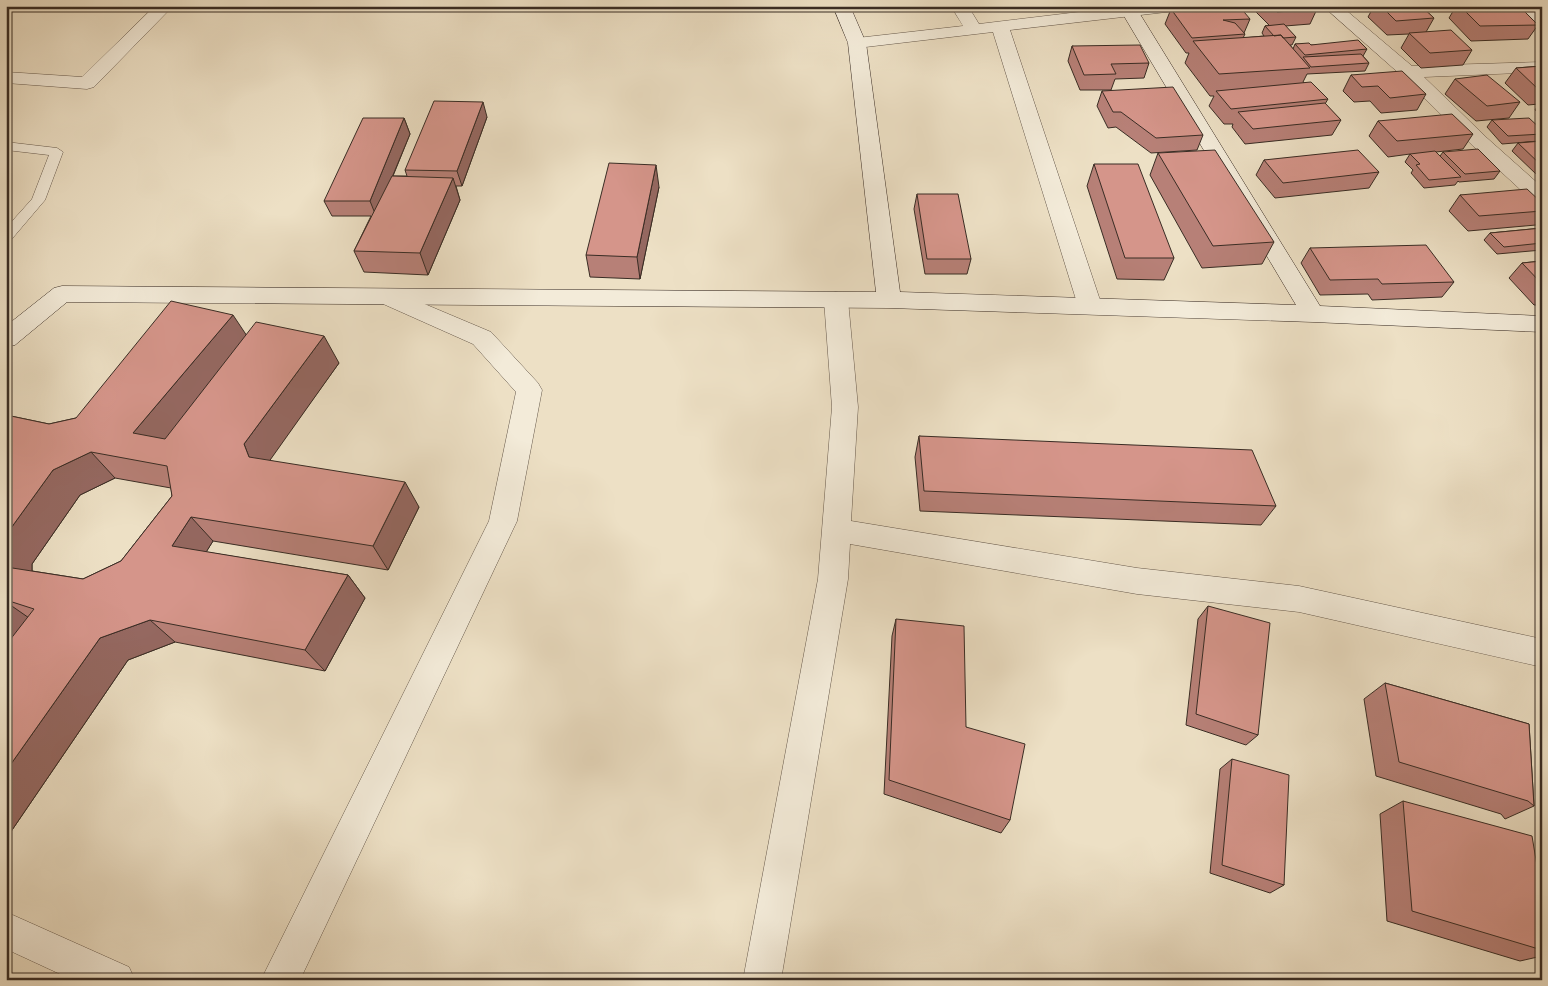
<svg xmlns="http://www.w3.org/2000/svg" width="1548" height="986" viewBox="0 0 1548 986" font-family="'IM FELL Double Pica',serif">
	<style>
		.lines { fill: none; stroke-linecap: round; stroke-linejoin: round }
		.lane-casing { stroke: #66594c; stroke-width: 1 }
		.street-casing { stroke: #66594c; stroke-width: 1 }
		.secondary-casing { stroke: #392c24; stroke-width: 1 }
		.lane { fill: #f3ebd9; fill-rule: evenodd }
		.street { fill: #f3ebd9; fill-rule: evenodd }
		.secondary { fill: #f3ebd9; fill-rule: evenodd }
		.wall { fill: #b78077; stroke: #392c24; fill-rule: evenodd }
		.shaded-wall { fill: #956861; stroke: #392c24 }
		.building { fill: #d5958a; stroke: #392c24 }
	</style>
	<rect width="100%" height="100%" fill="#ede0c5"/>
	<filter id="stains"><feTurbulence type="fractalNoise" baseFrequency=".004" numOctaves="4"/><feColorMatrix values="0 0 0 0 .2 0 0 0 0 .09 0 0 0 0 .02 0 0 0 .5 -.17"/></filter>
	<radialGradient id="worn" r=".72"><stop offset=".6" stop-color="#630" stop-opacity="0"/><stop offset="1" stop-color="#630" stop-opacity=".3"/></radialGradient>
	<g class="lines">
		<defs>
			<path id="lane" d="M 6,142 L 57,148 L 63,152 L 45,200 L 11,240 L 6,241 L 6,228 L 32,199 L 49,155 L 6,150 Z"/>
			<path id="street" d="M 155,6 L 173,6 L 94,87 L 87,89 L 6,83 L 6,72 L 82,77 Z
				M 951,6 L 968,6 L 979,24 L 1129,6 L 1183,6 L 1181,10 L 1175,11 L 1010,30 L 1102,306 L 1098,312 L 1090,314 L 1082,312 L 1078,306 L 993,32 L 857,48 L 851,47 L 848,43 L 851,39 L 857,38 L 963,26 Z
				M 1323,6 L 1341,6 L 1412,66 L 1542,62 L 1542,72 L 1424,77 L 1487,138 L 1542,187 L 1542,204 L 1535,203 L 1473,146 L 1402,76 Z
				M 1515,6 L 1534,6 L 1542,13 L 1542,27 L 1536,26 Z
				M 389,289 L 491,332 L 538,383 L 542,390 L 517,521 L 300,980 L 261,980 L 489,521 L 516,392 L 473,344 L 381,303 L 377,297 L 381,291 Z
				M 836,292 L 844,294 L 848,300 L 858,407 L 851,521 L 1137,568 L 1299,586 L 1542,639 L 1542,667 L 1299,612 L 1137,594 L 850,544 L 848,579 L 781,980 L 743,980 L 818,579 L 832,407 L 824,300 L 828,294 Z
				M 6,912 L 129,967 L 135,980 L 73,980 L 6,949 Z"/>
			<path id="secondary" d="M 833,6 L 850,6 L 866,43 L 900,292 L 1296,305 L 1118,6 L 1135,6 L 1320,306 L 1542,316 L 1542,332 L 1313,322 L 889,308 L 67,302 L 15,345 L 6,347 L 6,326 L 54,288 L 62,286 L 876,292 L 848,43 Z"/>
		</defs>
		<use href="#lane" class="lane-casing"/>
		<use href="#street" class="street-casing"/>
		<use href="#secondary" class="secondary-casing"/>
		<use href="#lane" class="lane"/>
		<use href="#street" class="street"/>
		<use href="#secondary" class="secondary"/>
	</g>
	<path class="wall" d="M 1255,6 L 1314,6 L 1317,9 L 1310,24 L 1285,26 L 1296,37 L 1292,45 L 1290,45 L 1293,49 L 1295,44 L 1311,45 L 1367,49 L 1363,56 L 1369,63 L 1365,71 L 1307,74 L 1303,82 L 1328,99 L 1325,104 L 1341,120 L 1332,135 L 1245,144 L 1232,127 L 1233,124 L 1224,124 L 1209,106 L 1214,96 L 1210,96 L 1185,63 L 1189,53 L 1186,53 L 1165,24 L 1171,9 L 1250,19 L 1244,33 L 1245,34 L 1243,38 L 1264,36 L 1262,33 L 1265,26 L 1269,25 L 1254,10 Z
		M 1374,6 L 1519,6 L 1538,25 L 1528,39 L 1471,41 L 1449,18 L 1455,8 L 1426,11 L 1434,18 L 1426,32 L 1472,50 L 1463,65 L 1421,68 L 1401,48 L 1409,34 L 1387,35 L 1368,17 Z
		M 1072,46 L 1149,63 L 1144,78 L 1115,79 L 1111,90 L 1080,90 L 1068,61 Z
		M 1542,66 L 1542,116 L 1535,110 L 1539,104 L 1528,105 L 1505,83 L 1516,68 Z
		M 1351,75 L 1426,94 L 1417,110 L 1381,113 L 1370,101 L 1354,102 L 1343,91 Z
		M 1455,79 L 1520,102 L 1509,118 L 1476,121 L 1445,94 Z
		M 1102,91 L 1203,135 L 1197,150 L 1151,153 L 1116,127 L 1108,128 L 1097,106 Z
		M 487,117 L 462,186 L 456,186 L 460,200 L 428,275 L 364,272 L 354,251 L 371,216 L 332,216 L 324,201 L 404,118 L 410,134 L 393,176 L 407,176 L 405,170 Z
		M 1492,120 L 1542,130 L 1542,138 L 1539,141 L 1502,144 L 1487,127 Z
		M 1378,121 L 1473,134 L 1463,149 L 1436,152 L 1440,156 L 1443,152 L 1500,171 L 1494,179 L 1459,182 L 1458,181 L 1455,185 L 1424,188 L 1411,173 L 1413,170 L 1405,162 L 1410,154 L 1388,157 L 1369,136 Z
		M 1542,141 L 1542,174 L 1536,174 L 1512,151 L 1518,143 Z
		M 1158,153 L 1274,242 L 1262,264 L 1202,268 L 1150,175 Z
		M 1264,160 L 1379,172 L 1369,188 L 1275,198 L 1256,175 Z
		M 1094,164 L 1174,258 L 1164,280 L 1117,279 L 1087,186 Z
		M 659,187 L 640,279 L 590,277 L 586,255 Z
		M 917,194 L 971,259 L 967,274 L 925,274 L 914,209 Z
		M 1460,195 L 1542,203 L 1542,219 L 1536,225 L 1468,231 L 1449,211 Z
		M 1542,228 L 1542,250 L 1497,254 L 1484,240 L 1490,233 Z
		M 1310,248 L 1454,282 L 1442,297 L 1372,300 L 1368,294 L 1320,295 L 1301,263 Z
		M 1542,261 L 1542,305 L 1534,305 L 1509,278 L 1522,263 Z
		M 246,335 L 339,363 L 269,460 L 419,507 L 388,570 L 213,541 L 206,552 L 348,575 L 365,598 L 325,671 L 175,642 L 128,660 L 10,833 L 6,832 L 6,415 L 49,424 L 76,418 ZM 115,478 L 171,488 L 172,496 L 121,561 L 83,579 L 32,571 L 32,564 L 80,495 Z
		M 919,436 L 1276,506 L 1261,525 L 920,511 L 915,457 Z
		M 1208,606 L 1258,735 L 1246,745 L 1186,725 L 1198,619 Z
		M 896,619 L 966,727 L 1010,820 L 1001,833 L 884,794 L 892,636 Z
		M 1385,683 L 1529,724 L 1534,806 L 1505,819 L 1501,814 L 1376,776 L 1364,699 Z
		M 1232,759 L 1284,885 L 1270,893 L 1210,873 L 1220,769 Z
		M 1403,801 L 1542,896 L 1542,956 L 1520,961 L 1387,921 L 1380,814 Z"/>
	<path class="shaded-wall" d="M 483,102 L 487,117 L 462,186 L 457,171 Z
		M 404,118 L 410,134 L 376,216 L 370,201 Z
		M 656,165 L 659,187 L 640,279 L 637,257 Z
		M 453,178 L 460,200 L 428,275 L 420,253 Z
		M 233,315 L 251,342 L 156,459 L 133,433 Z
		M 324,336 L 339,363 L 263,470 L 249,457 L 244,444 Z
		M 91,452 L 115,478 L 80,495 L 32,564 L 32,589 L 6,570 L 6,535 L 53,470 Z
		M 405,482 L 419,507 L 388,570 L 373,546 Z
		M 191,517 L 213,541 L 195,570 L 172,546 Z
		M 348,575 L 365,598 L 325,671 L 305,650 Z
		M 6,602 L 32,620 L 6,653 Z
		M 150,620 L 175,642 L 128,660 L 10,833 L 6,831 L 6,771 L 100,638 Z"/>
	<path class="building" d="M 1221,6 L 1239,6 L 1250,19 L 1223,20 L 1235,23 L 1245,34 L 1192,38 L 1171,9 Z
		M 1271,6 L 1314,6 L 1317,9 L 1277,12 Z
		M 1381,6 L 1421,6 L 1434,18 L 1396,21 Z
		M 1460,6 L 1519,6 L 1538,25 L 1480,26 Z
		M 1284,24 L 1296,37 L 1283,38 L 1281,35 L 1274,36 L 1265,26 Z
		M 1451,30 L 1472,50 L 1430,53 L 1409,33 Z
		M 1281,35 L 1310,68 L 1219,74 L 1193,41 Z
		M 1358,40 L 1367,49 L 1305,55 L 1295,44 L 1309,43 L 1311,45 Z
		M 1140,45 L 1149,63 L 1111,64 L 1116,74 L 1084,75 L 1072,46 Z
		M 1361,54 L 1369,63 L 1311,67 L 1303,57 Z
		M 1542,66 L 1542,90 L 1539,90 L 1516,68 Z
		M 1402,71 L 1426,94 L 1390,98 L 1378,86 L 1362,87 L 1351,75 Z
		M 1487,75 L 1520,102 L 1487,106 L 1455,79 Z
		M 1311,82 L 1328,99 L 1231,109 L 1216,91 Z
		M 1173,87 L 1203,135 L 1156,138 L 1121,112 L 1113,112 L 1102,91 Z
		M 434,101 L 483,102 L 457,171 L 405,170 Z
		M 1325,103 L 1341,120 L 1253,129 L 1238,112 Z
		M 1452,114 L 1473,134 L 1397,141 L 1378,121 Z
		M 363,118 L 404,118 L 370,201 L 324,201 Z
		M 1529,118 L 1542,130 L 1542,134 L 1508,136 L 1492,120 Z
		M 1542,141 L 1542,166 L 1518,143 Z
		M 1478,149 L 1500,171 L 1465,174 L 1443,152 Z
		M 1215,150 L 1274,242 L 1213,246 L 1158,153 Z
		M 1358,150 L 1379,172 L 1283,183 L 1264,160 Z
		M 1435,151 L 1461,177 L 1429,180 L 1416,165 L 1420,164 L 1410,154 Z
		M 609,163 L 656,165 L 637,257 L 586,255 Z
		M 1094,164 L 1138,164 L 1174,258 L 1125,258 Z
		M 392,176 L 453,178 L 420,253 L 354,251 Z
		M 1527,189 L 1542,203 L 1542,211 L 1479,216 L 1460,195 Z
		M 917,194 L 958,194 L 971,259 L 927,259 Z
		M 1542,228 L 1542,243 L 1504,247 L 1490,233 Z
		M 1426,245 L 1454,282 L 1382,284 L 1378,279 L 1330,280 L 1310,248 Z
		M 1542,261 L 1542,284 L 1522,263 Z
		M 171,301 L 233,315 L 133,433 L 165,439 L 256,322 L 324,336 L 244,444 L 249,457 L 405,482 L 373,546 L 191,517 L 172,546 L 348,575 L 305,650 L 150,620 L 100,638 L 6,771 L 6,645 L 34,609 L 6,600 L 6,567 L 83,579 L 121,561 L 172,496 L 167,466 L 91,452 L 53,470 L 6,535 L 6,415 L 49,424 L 76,418 Z
		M 919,436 L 1252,450 L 1276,506 L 924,491 Z
		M 1208,606 L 1270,623 L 1258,735 L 1196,714 Z
		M 896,619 L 964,626 L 966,727 L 1025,744 L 1010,820 L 889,780 Z
		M 1385,683 L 1529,724 L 1534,806 L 1528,801 L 1399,762 Z
		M 1232,759 L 1289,775 L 1284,885 L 1222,865 Z
		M 1403,801 L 1532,836 L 1542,896 L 1542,950 L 1412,911 Z"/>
	<rect width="1548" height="986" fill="none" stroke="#ede0c5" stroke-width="25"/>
	<rect x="8" y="8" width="1533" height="971" fill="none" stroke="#392c24" stroke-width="2.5"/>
	<rect x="12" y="12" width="1523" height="961" fill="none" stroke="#392c24"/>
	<rect width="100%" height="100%" filter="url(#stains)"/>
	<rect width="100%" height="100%" fill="url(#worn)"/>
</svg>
